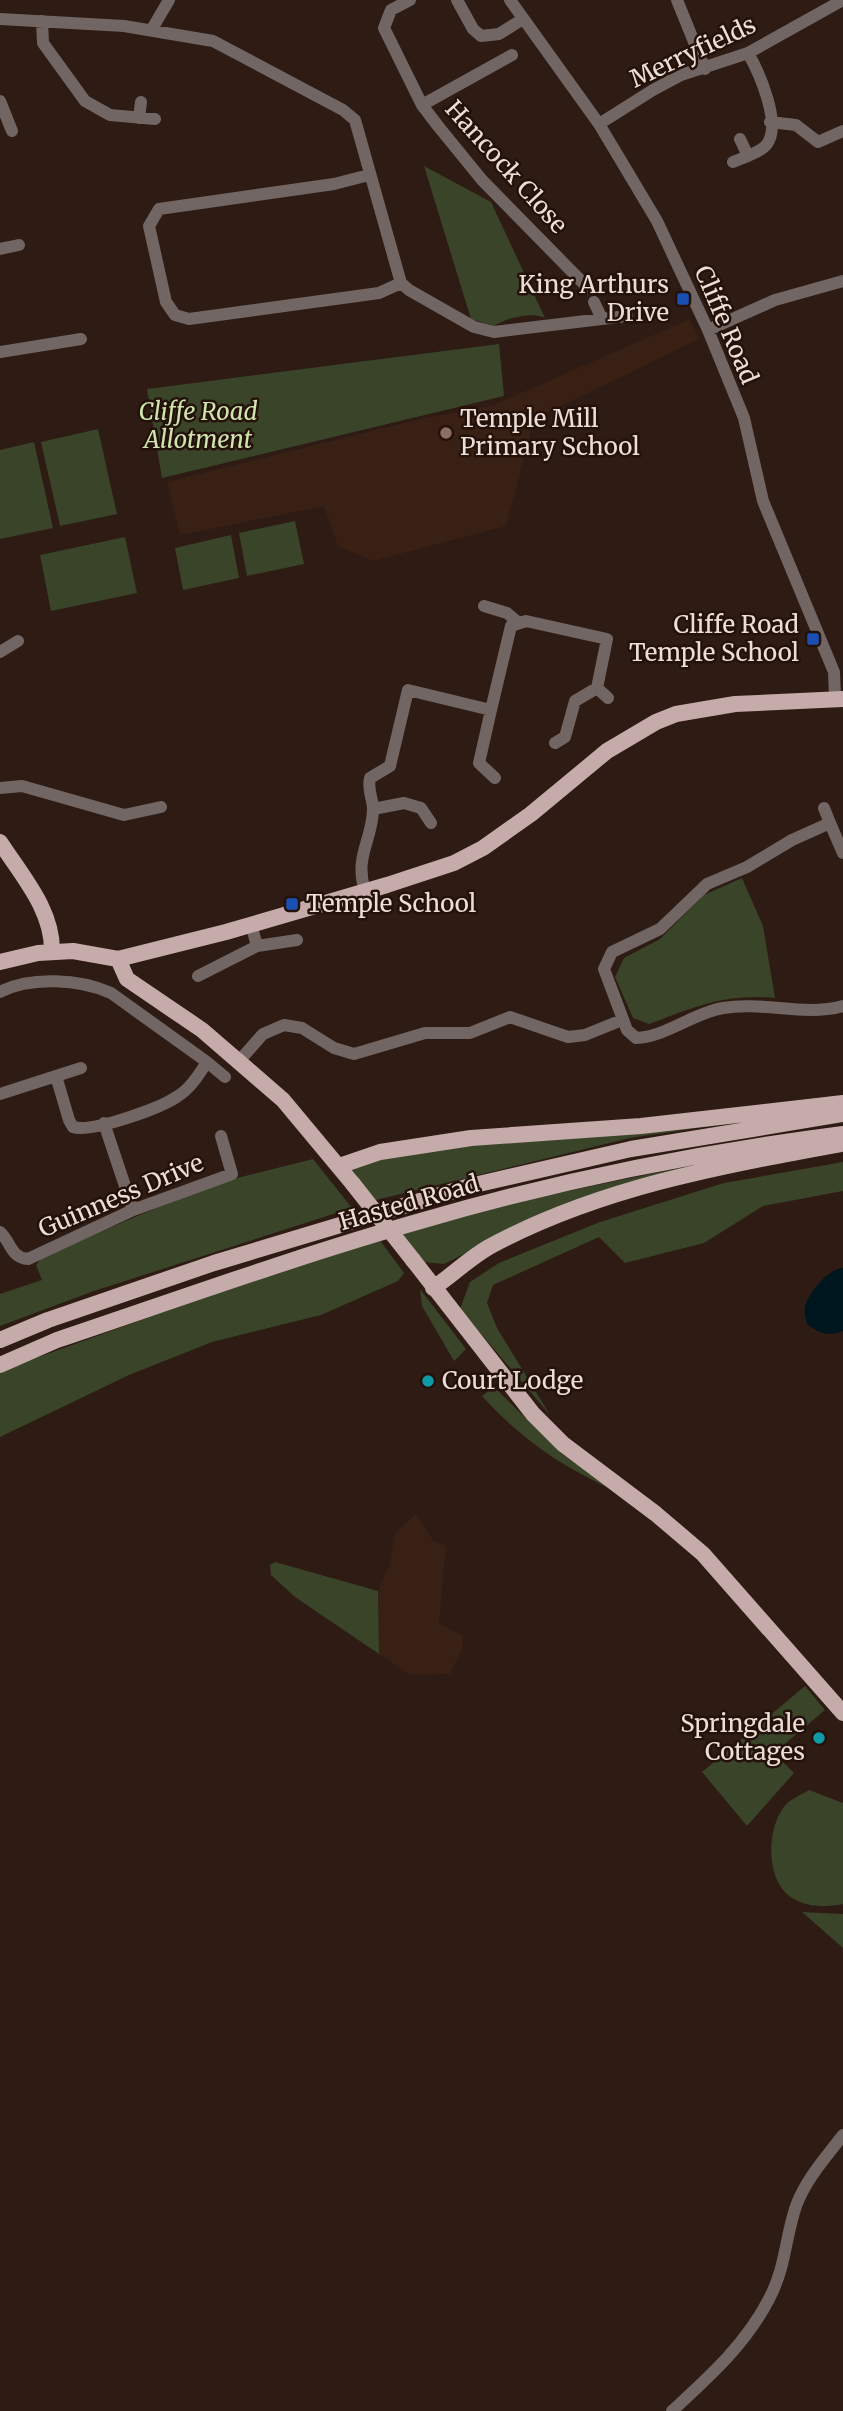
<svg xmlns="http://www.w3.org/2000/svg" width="843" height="2411" viewBox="0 0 843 2411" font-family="Merriweather,serif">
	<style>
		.built { fill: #392015 }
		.green { fill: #394429 }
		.water { fill: #00161e }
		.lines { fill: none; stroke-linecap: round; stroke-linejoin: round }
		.minor { stroke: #726665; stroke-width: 12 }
		.major { stroke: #c5acaa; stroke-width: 16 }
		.major-bridge { stroke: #c5acaa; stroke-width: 16 }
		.transit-dot { fill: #1a4fb4; stroke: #24120a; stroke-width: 2.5 }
		.education-dot { fill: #8d6e63; stroke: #24120a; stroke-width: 2.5 }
		.culture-dot { fill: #0f9aa8; stroke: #24120a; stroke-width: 2.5 }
		.labels { text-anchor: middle; stroke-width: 5; stroke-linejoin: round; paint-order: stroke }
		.street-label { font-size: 24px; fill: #ebddd8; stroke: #24120a }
		.poi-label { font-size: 24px; fill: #ebddd8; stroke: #24120a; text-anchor: end }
		.park-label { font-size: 24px; font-style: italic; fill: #cfe5ad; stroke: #24120a }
	</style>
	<rect width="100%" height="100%" fill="#2e1b13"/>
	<path class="built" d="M 690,319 L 699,339 L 534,419 L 506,526 L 373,561 L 338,546 L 324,506 L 180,535 L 167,482 L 420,419 L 494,405 Z
		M 416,1514 L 434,1541 L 446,1546 L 439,1624 L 463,1636 L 462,1649 L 450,1674 L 409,1675 L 379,1654 L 378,1591 L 390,1564 L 395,1533 Z"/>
	<path class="green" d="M 424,166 L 491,202 L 545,318 C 533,311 505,318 494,326 L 471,319 Z
		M 499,344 L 504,396 L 162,478 L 147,389 Z
		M 98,429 L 117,514 L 60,526 L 41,442 Z
		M 34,442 L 53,528 L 0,539 L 0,450 Z
		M 295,521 L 304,564 L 247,576 L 239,533 Z
		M 231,535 L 239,578 L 183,590 L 175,548 Z
		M 125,537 L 137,593 L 51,611 L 40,555 Z
		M 742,878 L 763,926 L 775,998 C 726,993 694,1007 649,1024 L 633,1018 L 615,977 L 624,958 L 660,939 L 704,895 Z
		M 725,1124 L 630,1138 L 376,1200 L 355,1181 L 351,1172 L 355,1160 L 393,1151 Z
		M 313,1159 L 352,1208 L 94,1291 L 0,1326 L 0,1294 L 42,1280 L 36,1265 L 43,1256 L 213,1184 Z
		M 843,1162 L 843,1191 L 763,1206 L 704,1243 L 625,1263 L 599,1237 L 493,1285 L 487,1303 L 497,1328 L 550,1415 L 460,1309 L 470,1282 L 499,1263 L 600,1222 L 724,1183 Z
		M 694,1165 L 694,1168 L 518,1227 L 444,1264 L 423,1262 L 401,1232 L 524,1200 Z
		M 379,1239 L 404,1273 L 398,1281 L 321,1315 L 212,1342 L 129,1375 L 0,1437 L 0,1371 L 244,1283 Z
		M 420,1289 L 466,1349 L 454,1361 L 422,1306 Z
		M 494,1387 L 562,1454 L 614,1490 C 563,1468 519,1437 482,1396 Z
		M 275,1562 L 378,1591 L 379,1654 L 295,1597 L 271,1575 L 270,1565 Z
		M 805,1686 L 825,1710 L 774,1753 L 794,1773 L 747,1826 L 702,1772 Z
		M 809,1790 L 843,1803 L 843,1904 C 828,1907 811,1908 796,1900 C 765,1885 766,1832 783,1808 C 788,1800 801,1795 809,1790 Z
		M 802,1912 L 843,1914 L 843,1948 Z"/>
	<path class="water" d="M 843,1268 L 843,1331 C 828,1337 819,1333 807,1324 C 806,1319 804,1311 805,1307 C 809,1292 828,1269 843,1268 Z"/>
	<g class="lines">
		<path class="minor" d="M 410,0 L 391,10 L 384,28 L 422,105 L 438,126 L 482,180 L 589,289
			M 457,0 L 473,29 L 481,36 L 499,34 L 523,19
			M 510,0 L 599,124 L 657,221 L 708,330 L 744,418 L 763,501 L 834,672 L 835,697
			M 677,0 L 705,69
			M 0,19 L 124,26 L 213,41 L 343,110 L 355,120 L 401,283 L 409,290 L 474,327 L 494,332 L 627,316
			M 42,21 L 43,43 L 85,101 L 110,115 L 155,119
			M 152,29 L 169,0
			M 0,101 L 12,131
			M 422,105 L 512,55
			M 139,118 L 141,102
			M 770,122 L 796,125 L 818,142 L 843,131
			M 599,124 L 653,90 L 681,75 L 748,53 L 843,0
			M 740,139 L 748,156 C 754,153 763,150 767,144 C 782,124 759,72 748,53
			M 733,162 L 748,156
			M 369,175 L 334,184 L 159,209 L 149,226 L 166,302 L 175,315 L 189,319 L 379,293 L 401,283
			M 0,249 L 19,245
			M 594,302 L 602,319
			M 708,330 L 775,300 L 843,281
			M 0,352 L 81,339
			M 484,606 L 507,613 L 519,623
			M 0,652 L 18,641
			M 597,688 L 608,698
			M 491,710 L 479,763 L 495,778
			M 0,788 L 22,786 L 124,815 L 161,807
			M 824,808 L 830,823
			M 373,809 L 404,803 L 421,808 L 431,823
			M 843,853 L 830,823 L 792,840 L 747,867 L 707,884 L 660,929 L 612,952 L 604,969 L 627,1030 L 636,1038 C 666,1037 693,1013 723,1008 C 764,1001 803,1017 843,1006
			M 365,891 C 354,857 372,841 373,810 C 373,798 367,790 370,778 L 390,766 L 408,690 L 491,710 L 511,626 L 526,621 L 607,639 L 597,688 L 575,701 L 565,737 L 555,743
			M 257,946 L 297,940
			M 198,976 L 257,946 L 251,924
			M 0,992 C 30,976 80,979 111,993 L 207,1062
			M 240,1060 L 263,1034 L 284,1025 L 302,1028 L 334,1048 L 354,1054 L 425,1033 L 470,1033 L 510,1017 L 568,1037 L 585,1035 L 622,1020
			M 56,1076 L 81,1068
			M 0,1094 L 56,1076 L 69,1120 L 73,1127 C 92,1133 161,1108 178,1096 C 191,1088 199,1074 207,1062 L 225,1077
			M 104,1123 L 133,1210
			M 0,1232 C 11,1242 11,1258 28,1259 L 133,1210 L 232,1174 L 221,1136
			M 672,2411 C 709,2377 746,2344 769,2299 C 786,2267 785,2238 796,2206 C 806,2179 826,2157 843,2135"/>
		<path class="major" d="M 0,842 C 22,876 53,910 52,952
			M 118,959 L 127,979 L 202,1030 L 283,1100 L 353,1184
			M 0,962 L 38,953 L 73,951 L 118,959 L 226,932 L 387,885 L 454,863 L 483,848 L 531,814 L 607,751 L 656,722 L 676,714 L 735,704 L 843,699
			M 339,1166 L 380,1152 L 471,1138 L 641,1126 L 843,1103
			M 413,1260 L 533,1414 L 563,1444 L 656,1514 L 703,1554 L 843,1713
			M 433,1288 C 453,1275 468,1259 489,1247 C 598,1188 720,1166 841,1144
			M 0,1340 L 48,1320 L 214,1263 L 470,1186 L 631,1149 L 843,1114
			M 0,1365 L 57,1340 C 179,1299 300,1255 424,1220 C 561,1180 702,1152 843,1134"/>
		<path class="major-bridge" d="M 353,1184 L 413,1260"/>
	</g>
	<g class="transit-dot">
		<rect x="676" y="292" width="14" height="14" rx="3.5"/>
		<rect x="806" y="632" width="14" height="14" rx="3.5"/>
		<rect x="285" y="897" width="14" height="14" rx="3.5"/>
	</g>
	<circle class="education-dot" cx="446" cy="433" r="7"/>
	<g class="culture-dot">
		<circle cx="428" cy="1381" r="7"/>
		<circle cx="819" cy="1738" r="7"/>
	</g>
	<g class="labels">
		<g class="street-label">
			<text transform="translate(693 52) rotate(-25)" y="8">Merryfields</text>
			<text transform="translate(506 167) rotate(48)" y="8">Hancock Close</text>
			<text transform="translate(726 325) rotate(67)" y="8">Cliffe Road</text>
			<text transform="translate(121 1196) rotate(-23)" y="8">Guinness Drive</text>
			<text transform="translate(409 1203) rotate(-16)" y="8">Hasted Road</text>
		</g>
		<g class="poi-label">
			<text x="669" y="293">King Arthurs<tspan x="669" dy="28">Drive</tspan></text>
			<text x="460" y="427" text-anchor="start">Temple Mill<tspan x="460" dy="28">Primary School</tspan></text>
			<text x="799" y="633">Cliffe Road<tspan x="799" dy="28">Temple School</tspan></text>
			<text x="306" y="912" text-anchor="start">Temple School</text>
			<text x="442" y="1389" text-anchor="start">Court Lodge</text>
			<text x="805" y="1732">Springdale<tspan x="805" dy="28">Cottages</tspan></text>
		</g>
		<g class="park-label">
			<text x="198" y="420">Cliffe Road<tspan x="198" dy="28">Allotment</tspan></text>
		</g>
	</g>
</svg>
